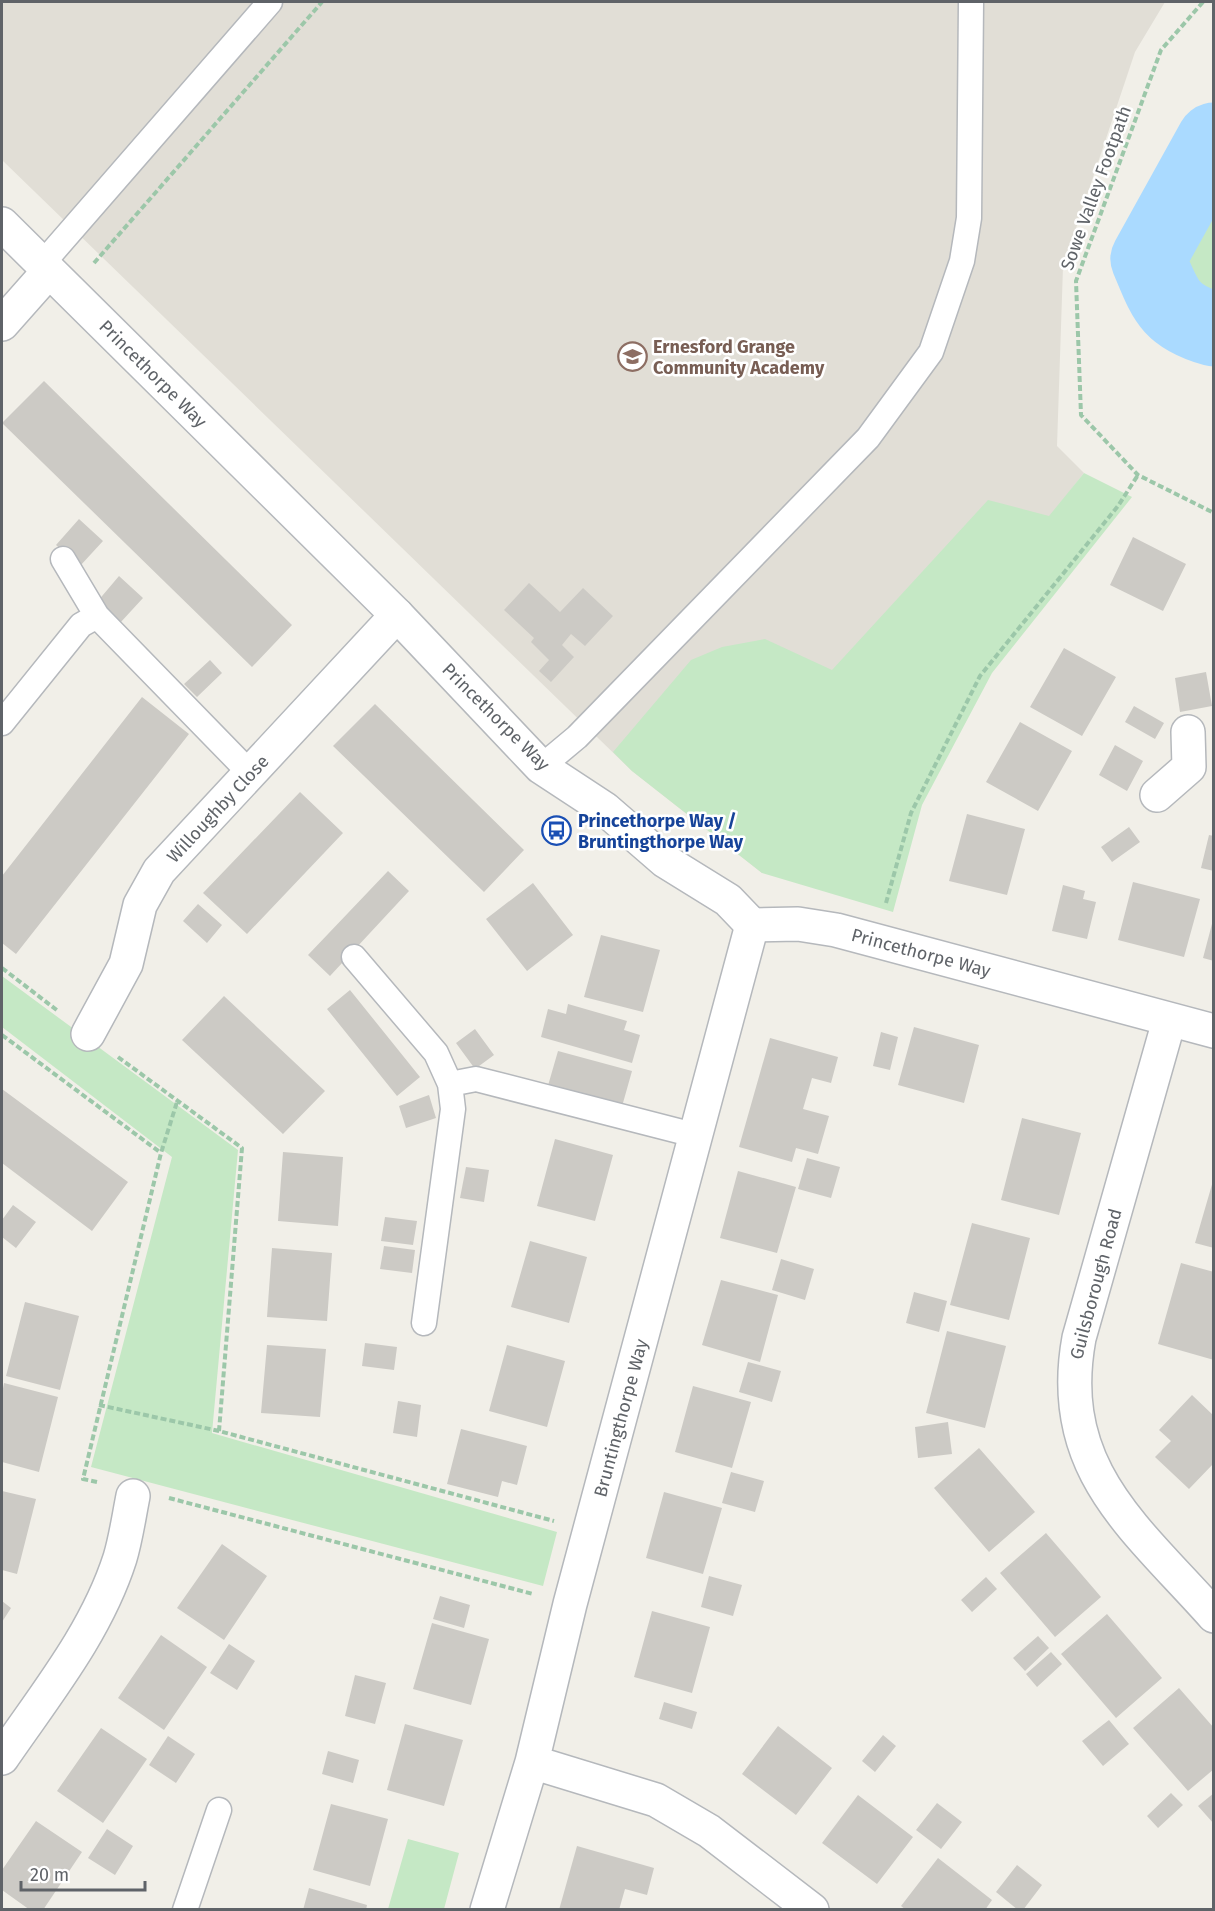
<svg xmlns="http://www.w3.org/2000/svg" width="1215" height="1911" viewBox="0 0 1215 1911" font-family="'Fira Sans',sans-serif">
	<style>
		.education { fill: #e1ded6 }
		.green { fill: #c5e8c5 }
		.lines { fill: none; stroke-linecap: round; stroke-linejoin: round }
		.river { stroke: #aadaff; stroke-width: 75 }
		.building { fill: #cccac5 }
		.service-casing { stroke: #b5b8bc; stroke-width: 27 }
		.minor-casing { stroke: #b5b8bc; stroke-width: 36 }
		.tertiary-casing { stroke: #b5b8bc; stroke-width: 36 }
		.path { stroke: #9cc7a9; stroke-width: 4; stroke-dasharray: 6 3; stroke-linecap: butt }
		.service { stroke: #fff; stroke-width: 24 }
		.minor { stroke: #fff; stroke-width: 33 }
		.tertiary { stroke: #fff; stroke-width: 33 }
		.labels { text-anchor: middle; stroke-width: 5; stroke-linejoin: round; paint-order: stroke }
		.street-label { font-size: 18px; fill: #5f6368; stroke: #fff }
		.education-label { font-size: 18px; font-weight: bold; fill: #785e54; stroke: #fff; text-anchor: start }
		.transit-label { font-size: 18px; font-weight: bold; fill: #164399; stroke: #fff; text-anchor: start }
	</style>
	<rect width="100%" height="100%" fill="#f1efe8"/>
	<path class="education" d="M 2,2 L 1165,2 L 1135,52 L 1063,267 L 1057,446 L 1084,473 L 852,768 L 762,873 L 632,771 L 2,160 Z"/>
	<path class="green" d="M 1213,140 L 1213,329 C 1168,316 1165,299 1148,259 Z
		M 1084,473 L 1132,497 L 992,673 L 922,805 L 893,912 L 762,873 L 632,771 L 613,752 L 691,660 L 722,647 L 765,639 L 832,670 L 988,500 L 1049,516 Z
		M 2,976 L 238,1150 L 212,1433 L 557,1532 L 543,1586 L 91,1467 L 172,1157 L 2,1027 Z
		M 408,1839 L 459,1853 L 444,1909 L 388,1909 Z"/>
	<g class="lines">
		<path class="river" d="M 1214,140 L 1148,259 C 1165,299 1168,316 1214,329"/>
	</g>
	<path class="building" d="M 44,381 L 292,625 L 252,667 L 2,423 Z
		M 79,519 L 103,541 L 80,566 L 56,545 Z
		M 1133,537 L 1186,564 L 1163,611 L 1110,585 Z
		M 119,576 L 143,598 L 120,623 L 97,602 Z
		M 529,583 L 560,612 L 583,588 L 613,616 L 585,646 L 571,634 L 562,645 L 574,657 L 551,682 L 539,671 L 549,660 L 531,642 L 534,638 L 504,610 Z
		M 1064,648 L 1116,677 L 1082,736 L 1030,707 Z
		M 210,660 L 222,673 L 197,697 L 184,684 Z
		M 1206,672 L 1212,706 L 1180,712 L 1175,678 Z
		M 142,697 L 189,734 L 16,954 L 2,943 L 2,876 Z
		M 375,704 L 524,850 L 484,892 L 333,746 Z
		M 1134,706 L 1164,723 L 1155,739 L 1125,722 Z
		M 1020,722 L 1072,751 L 1038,811 L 986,782 Z
		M 1115,745 L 1143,761 L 1127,791 L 1099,775 Z
		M 300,792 L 343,833 L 247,934 L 203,893 Z
		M 967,814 L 1025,829 L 1007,895 L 949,881 Z
		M 1129,827 L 1140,842 L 1112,862 L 1101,847 Z
		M 1209,835 L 1214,836 L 1214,871 L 1201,868 Z
		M 388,871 L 409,891 L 330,976 L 308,955 Z
		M 1133,882 L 1200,899 L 1184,957 L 1118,940 Z
		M 533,883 L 573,935 L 527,971 L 486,919 Z
		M 1063,885 L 1085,891 L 1083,899 L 1096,902 L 1087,939 L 1052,931 Z
		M 198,904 L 222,925 L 207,943 L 183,921 Z
		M 1213,920 L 1214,920 L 1214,961 L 1203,958 Z
		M 601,935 L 660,950 L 643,1012 L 584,997 Z
		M 350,990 L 420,1077 L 397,1096 L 327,1009 Z
		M 224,996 L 325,1091 L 283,1134 L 182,1040 Z
		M 568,1004 L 627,1021 L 624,1030 L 640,1035 L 632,1063 L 541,1037 L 548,1009 L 566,1014 Z
		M 914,1027 L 979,1045 L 964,1103 L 898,1085 Z
		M 475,1029 L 494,1055 L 475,1069 L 456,1043 Z
		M 881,1032 L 898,1037 L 890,1070 L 873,1066 Z
		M 770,1038 L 838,1057 L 831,1083 L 812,1078 L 803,1109 L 829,1116 L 818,1154 L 796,1148 L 792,1162 L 739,1147 Z
		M 558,1051 L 632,1071 L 621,1110 L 547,1089 Z
		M 2,1089 L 128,1182 L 92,1231 L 2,1163 Z
		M 429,1095 L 436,1118 L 406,1128 L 399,1106 Z
		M 1022,1118 L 1081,1133 L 1059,1215 L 1001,1200 Z
		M 555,1139 L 613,1155 L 595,1221 L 537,1206 Z
		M 283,1152 L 343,1157 L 338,1226 L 278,1221 Z
		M 807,1158 L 840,1167 L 831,1198 L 798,1189 Z
		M 466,1167 L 489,1170 L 484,1202 L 460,1198 Z
		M 738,1171 L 796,1187 L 777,1253 L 720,1238 Z
		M 1213,1181 L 1214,1181 L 1214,1248 L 1195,1243 Z
		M 13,1205 L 36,1222 L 16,1248 L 2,1237 L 2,1220 Z
		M 385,1217 L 417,1221 L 413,1245 L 381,1241 Z
		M 972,1223 L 1030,1238 L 1009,1320 L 950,1305 Z
		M 530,1241 L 587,1257 L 569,1323 L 511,1307 Z
		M 384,1246 L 415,1250 L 412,1273 L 380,1269 Z
		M 272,1248 L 332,1253 L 327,1321 L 267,1317 Z
		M 781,1259 L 814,1269 L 805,1300 L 772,1290 Z
		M 1181,1263 L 1214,1272 L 1214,1360 L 1158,1344 Z
		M 721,1280 L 778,1295 L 760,1362 L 702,1345 Z
		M 914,1292 L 947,1301 L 939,1332 L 906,1323 Z
		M 25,1302 L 79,1316 L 60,1390 L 6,1376 Z
		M 947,1331 L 1006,1346 L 985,1428 L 926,1413 Z
		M 365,1343 L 397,1347 L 394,1370 L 362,1366 Z
		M 267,1345 L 326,1349 L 320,1417 L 261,1413 Z
		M 507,1345 L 565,1361 L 547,1427 L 489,1411 Z
		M 748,1362 L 781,1371 L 772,1402 L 739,1392 Z
		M 4,1383 L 58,1397 L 39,1472 L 2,1462 L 2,1394 Z
		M 693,1386 L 751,1402 L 732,1468 L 675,1452 Z
		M 1192,1395 L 1214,1416 L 1214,1463 L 1189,1489 L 1155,1457 L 1171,1441 L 1159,1430 Z
		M 398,1401 L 421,1405 L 417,1437 L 393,1433 Z
		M 948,1422 L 952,1454 L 918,1458 L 915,1427 Z
		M 461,1429 L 527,1446 L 517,1485 L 502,1481 L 498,1497 L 447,1484 Z
		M 979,1448 L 1035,1512 L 989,1552 L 934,1488 Z
		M 731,1472 L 764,1481 L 755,1512 L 722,1503 Z
		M 2,1491 L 36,1499 L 17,1574 L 2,1570 Z
		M 664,1492 L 722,1508 L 703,1574 L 646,1558 Z
		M 1046,1533 L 1101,1597 L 1055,1637 L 1000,1573 Z
		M 222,1544 L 267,1576 L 224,1640 L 177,1608 Z
		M 709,1576 L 742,1585 L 733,1616 L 701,1607 Z
		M 986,1577 L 997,1589 L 972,1612 L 961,1600 Z
		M 440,1596 L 470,1605 L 464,1628 L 433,1619 Z
		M 2,1601 L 11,1608 L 2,1622 Z
		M 652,1611 L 710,1627 L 692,1693 L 634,1677 Z
		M 1107,1614 L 1162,1678 L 1116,1718 L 1061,1654 Z
		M 432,1623 L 489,1639 L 471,1705 L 413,1689 Z
		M 161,1635 L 207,1667 L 164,1730 L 118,1698 Z
		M 1038,1636 L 1049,1648 L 1025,1671 L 1013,1658 Z
		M 229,1644 L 255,1661 L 237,1690 L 210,1673 Z
		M 1051,1652 L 1062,1664 L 1037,1687 L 1026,1674 Z
		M 355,1675 L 386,1683 L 375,1724 L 345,1716 Z
		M 1179,1688 L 1214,1728 L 1214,1769 L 1188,1791 L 1133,1728 Z
		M 664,1702 L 697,1712 L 692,1729 L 659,1719 Z
		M 1109,1720 L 1129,1744 L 1103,1766 L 1082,1741 Z
		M 405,1724 L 463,1740 L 444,1806 L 387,1790 Z
		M 778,1726 L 832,1768 L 796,1815 L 742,1774 Z
		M 101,1728 L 147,1759 L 103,1823 L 57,1791 Z
		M 883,1735 L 896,1746 L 875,1772 L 862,1761 Z
		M 168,1736 L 195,1754 L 176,1783 L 149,1765 Z
		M 328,1751 L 359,1760 L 353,1783 L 322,1774 Z
		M 1171,1793 L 1183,1805 L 1158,1828 L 1147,1816 Z
		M 1214,1793 L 1214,1824 L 1198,1806 Z
		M 858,1795 L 913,1837 L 877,1884 L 822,1843 Z
		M 937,1803 L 962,1822 L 941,1849 L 916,1830 Z
		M 331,1804 L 388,1819 L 370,1886 L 313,1870 Z
		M 36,1821 L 82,1852 L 43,1910 L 30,1910 L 2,1890 L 2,1870 Z
		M 107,1829 L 133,1846 L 115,1875 L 88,1858 Z
		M 577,1846 L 654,1868 L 647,1895 L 625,1889 L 619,1910 L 559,1910 Z
		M 938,1858 L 992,1900 L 985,1910 L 906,1910 L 901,1906 Z
		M 1017,1865 L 1042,1885 L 1023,1910 L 1018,1910 L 996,1892 Z
		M 309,1888 L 367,1905 L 366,1910 L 303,1910 Z"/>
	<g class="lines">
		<defs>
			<path id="service" d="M 42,264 L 270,2
				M 63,559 L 97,616 L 251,774
				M 2,723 L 81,625 L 97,616
				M 541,767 L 577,737 L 868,438 L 931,352 L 962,261 L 969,218 L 971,2
				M 354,957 L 436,1053 L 450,1084 L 453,1109 L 424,1323
				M 450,1084 L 476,1079 L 694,1135
				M 185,1910 L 219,1810"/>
			<path id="minor" d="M 2,324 L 49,271
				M 1157,795 L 1189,767 L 1188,732
				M 1169,1021 L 1079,1338 C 1055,1469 1135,1527 1214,1616
				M 88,1034 L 126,964 L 140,905 L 159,871 L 397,615
				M 2,1758 C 45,1695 96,1633 120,1558 C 126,1538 129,1516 133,1496
				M 532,1762 L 656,1800 L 709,1831 L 812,1910
				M 487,1910 L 532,1762 L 570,1604 L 752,925"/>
			<path id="tertiary" d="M 2,224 L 397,615 L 541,767 L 605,809 L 665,861 L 728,900 L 752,925 L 798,924 L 836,930 L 1214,1031"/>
		</defs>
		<use href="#service" class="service-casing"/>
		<use href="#minor" class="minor-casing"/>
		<use href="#tertiary" class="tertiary-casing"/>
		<path class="path" d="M 1203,2 L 1161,50 L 1076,281 L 1081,415 L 1138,475 L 1214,513
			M 94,263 L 322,2
			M 886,903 L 911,813 L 980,676 L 1118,506 L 1138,475
			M 2,968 L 58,1011
			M 2,1035 L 161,1153
			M 118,1057 L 242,1148 L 219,1431
			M 99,1405 L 219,1431 L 554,1521
			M 97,1482 L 83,1479 L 161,1153 L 177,1102
			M 169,1498 L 533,1594"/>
		<use href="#service" class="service"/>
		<use href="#minor" class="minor"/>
		<use href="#tertiary" class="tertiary"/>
	</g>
	<defs>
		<symbol id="school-ring" viewBox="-11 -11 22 22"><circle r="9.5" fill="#fff" stroke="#8d6e63" stroke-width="1.5"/><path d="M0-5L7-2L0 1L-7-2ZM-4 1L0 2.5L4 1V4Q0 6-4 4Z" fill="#8d6e63"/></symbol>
		<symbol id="bus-ring" viewBox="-11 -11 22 22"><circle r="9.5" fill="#fff" stroke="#1a4fb4" stroke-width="1.5"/><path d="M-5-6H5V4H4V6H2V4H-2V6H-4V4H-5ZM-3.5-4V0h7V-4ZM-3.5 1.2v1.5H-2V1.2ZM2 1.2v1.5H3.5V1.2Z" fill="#1a4fb4"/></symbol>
	</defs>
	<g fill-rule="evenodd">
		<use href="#school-ring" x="616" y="340" width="33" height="33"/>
		<use href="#bus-ring" x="540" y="814" width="33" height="33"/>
	</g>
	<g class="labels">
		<g class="street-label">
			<text transform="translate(1096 188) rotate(-70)" y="6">Sowe Valley Footpath</text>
			<text transform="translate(153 374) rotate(45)" y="6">Princethorpe Way</text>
			<text transform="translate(496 717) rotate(45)" y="6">Princethorpe Way</text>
			<text transform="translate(218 809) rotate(-47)" y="6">Willoughby Close</text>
			<text transform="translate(921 953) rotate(15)" y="6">Princethorpe Way</text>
			<text transform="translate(1096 1284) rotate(-75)" y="6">Guilsborough Road</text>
			<text transform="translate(621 1418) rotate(-75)" y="6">Bruntingthorpe Way</text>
		</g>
		<g class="education-label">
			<text x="653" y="353">Ernesford Grange<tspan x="653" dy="21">Community Academy</tspan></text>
		</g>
		<g class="transit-label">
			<text x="578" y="827">Princethorpe Way /<tspan x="578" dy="21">Bruntingthorpe Way</tspan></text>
		</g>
	</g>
	<rect width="1215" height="1911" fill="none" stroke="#5f6368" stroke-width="6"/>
	<path d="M21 1881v9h124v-9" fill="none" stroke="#5f6368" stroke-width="3"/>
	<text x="30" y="1881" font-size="18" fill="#5f6368" stroke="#ffffff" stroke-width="4.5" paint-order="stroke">20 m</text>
</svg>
